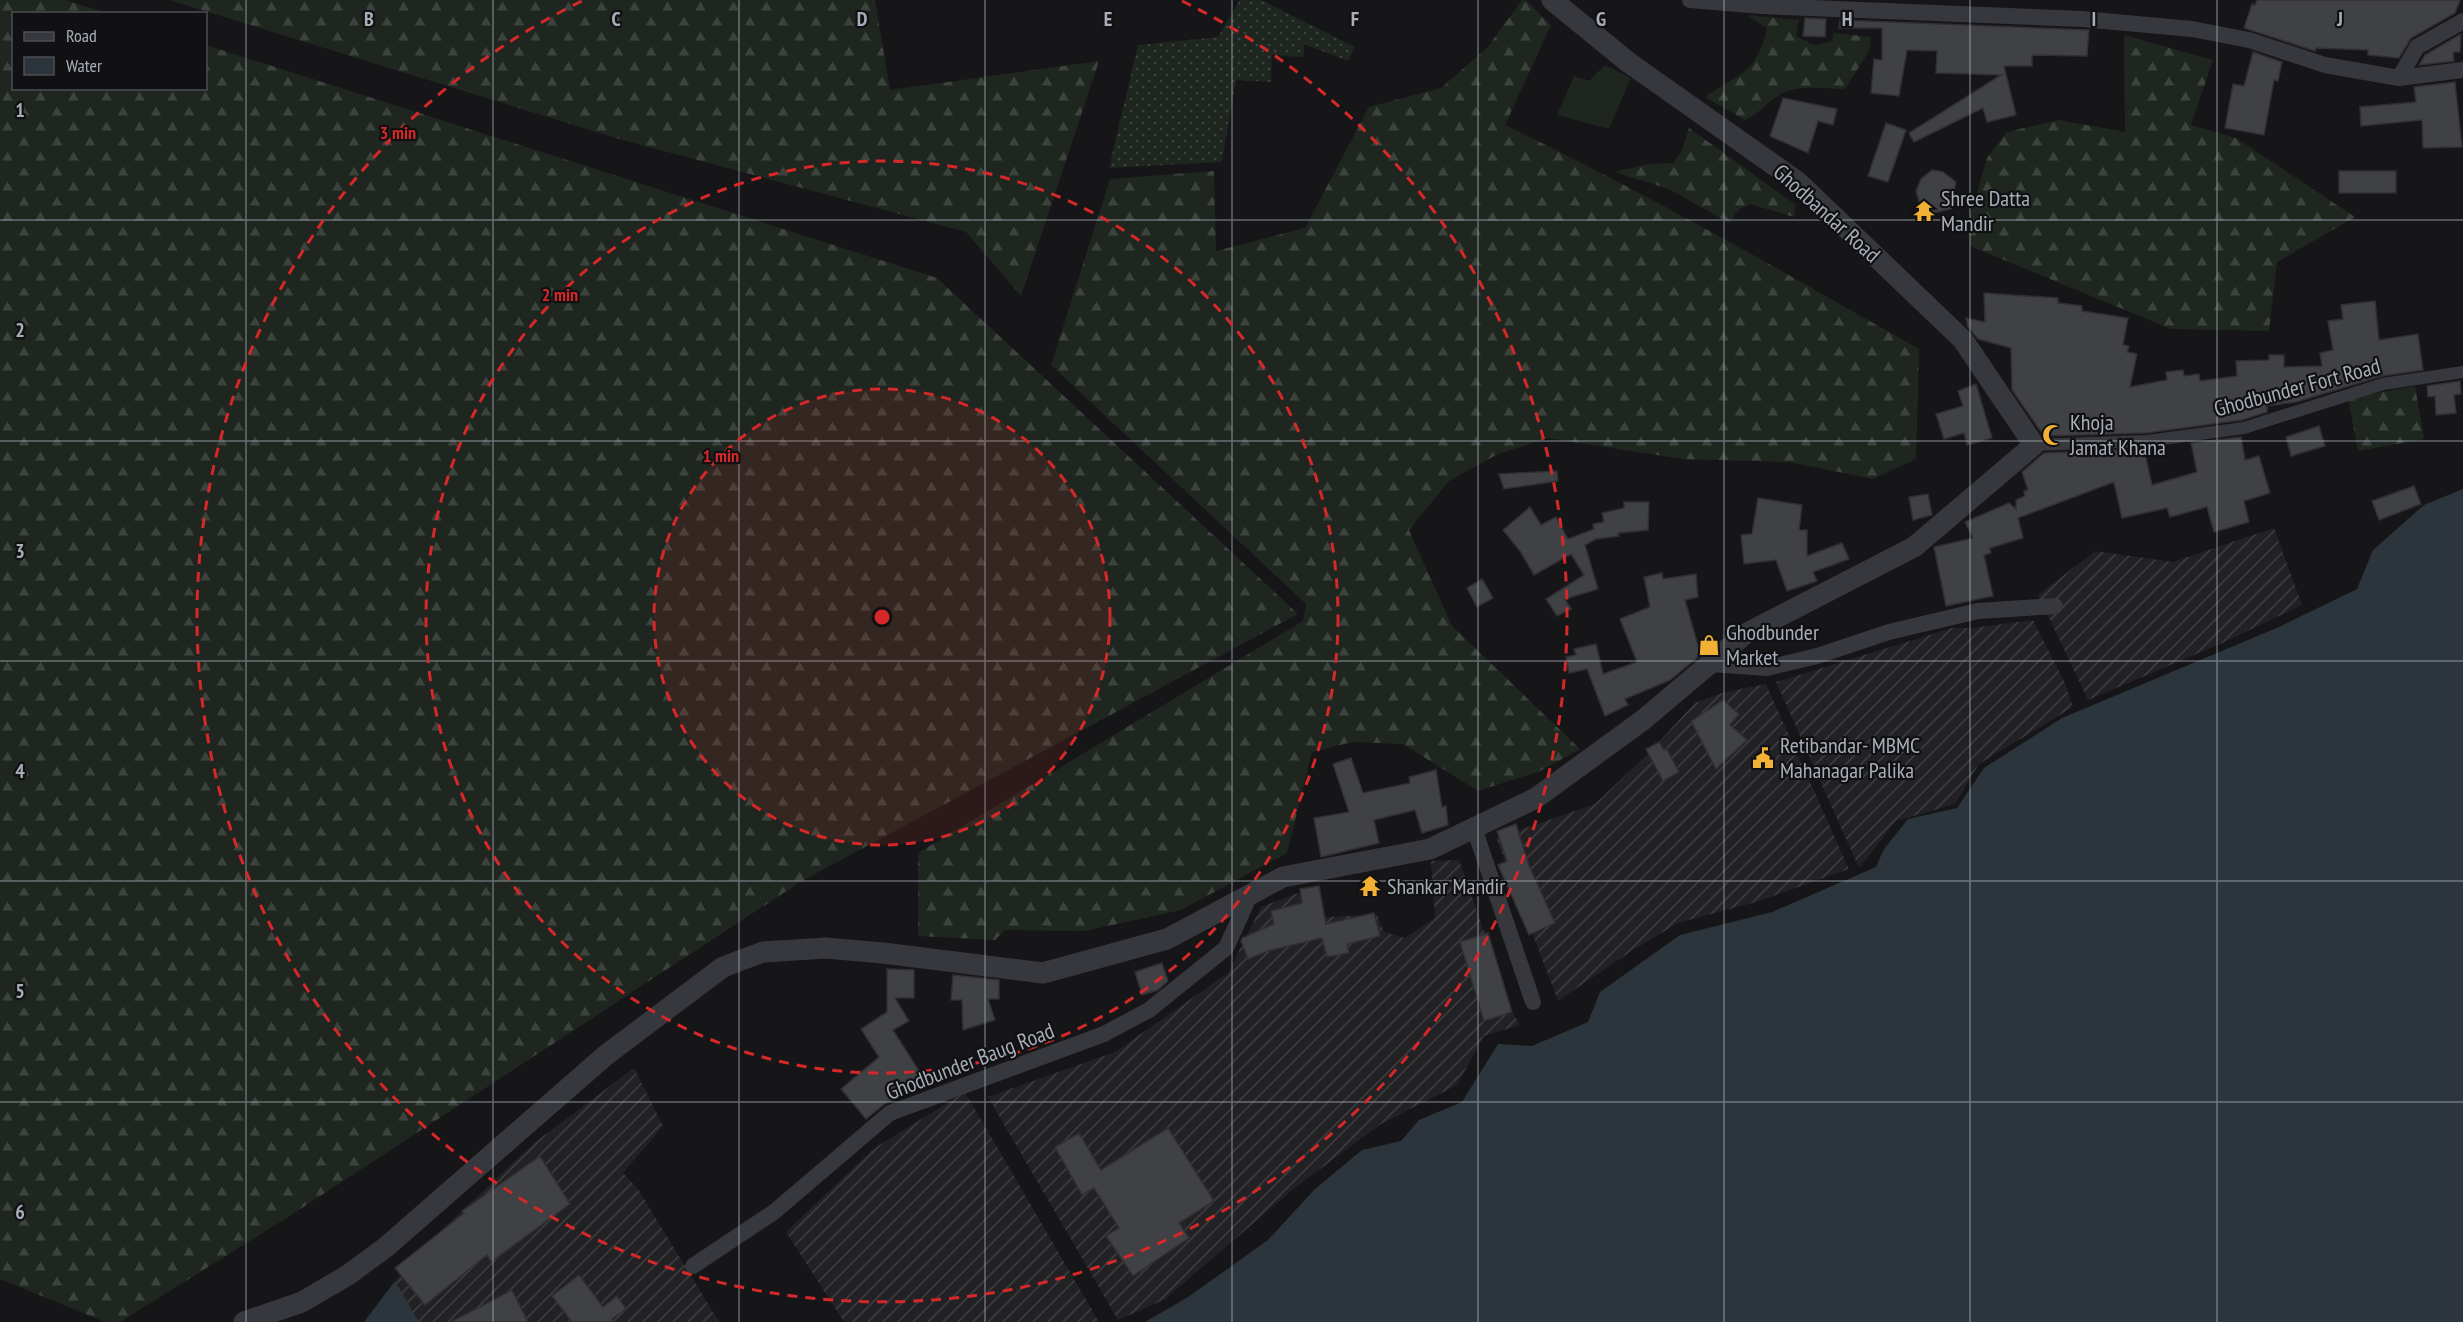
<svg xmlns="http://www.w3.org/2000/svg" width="2463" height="1322" viewBox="0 0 2463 1322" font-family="'PT Sans Narrow',sans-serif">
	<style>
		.industrial { fill: url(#industrial-furrows) }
		.grass { fill: url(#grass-dots) }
		.forest { fill: url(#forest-firs) }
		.park { fill: #1e261f }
		.water { fill: #2c353c }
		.building { fill: #404145; stroke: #303034; stroke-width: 1.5 }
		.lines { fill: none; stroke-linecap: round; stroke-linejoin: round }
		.pedestrian { stroke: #37383d; stroke-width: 12 }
		.minor { stroke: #37383d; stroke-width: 16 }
		.tertiary { stroke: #37383d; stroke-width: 21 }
		.grid { fill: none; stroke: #a8adb8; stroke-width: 1.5; stroke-opacity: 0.55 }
		.ring { fill: none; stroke: #d62828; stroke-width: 3; stroke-dasharray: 10 8 }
		.labels { text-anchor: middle; stroke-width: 4.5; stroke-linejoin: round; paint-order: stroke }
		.poi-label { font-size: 22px; fill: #a8adb8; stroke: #111113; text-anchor: start }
		.street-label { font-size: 22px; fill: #a8adb8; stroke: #111113 }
		.grid-label { font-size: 20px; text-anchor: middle; font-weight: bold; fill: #a8adb8; stroke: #111113; stroke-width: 4.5; stroke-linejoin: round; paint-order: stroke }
		.centre { fill: #d62828; stroke: #111113; stroke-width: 3 }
		.ring-label { font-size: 18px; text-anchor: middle; font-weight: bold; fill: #d62828; stroke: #111113; stroke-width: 4.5; stroke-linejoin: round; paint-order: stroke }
	</style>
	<defs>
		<pattern id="industrial-furrows" width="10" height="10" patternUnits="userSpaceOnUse" patternTransform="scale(1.5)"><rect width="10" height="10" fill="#222225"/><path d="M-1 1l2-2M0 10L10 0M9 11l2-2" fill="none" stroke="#3f3f43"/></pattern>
		<pattern id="grass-dots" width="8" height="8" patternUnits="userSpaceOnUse" patternTransform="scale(1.5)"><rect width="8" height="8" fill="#1e261f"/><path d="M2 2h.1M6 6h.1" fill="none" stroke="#3c433d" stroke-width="1.8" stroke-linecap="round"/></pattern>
		<pattern id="forest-firs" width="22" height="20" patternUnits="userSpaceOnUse" patternTransform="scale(1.5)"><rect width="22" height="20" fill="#1e261f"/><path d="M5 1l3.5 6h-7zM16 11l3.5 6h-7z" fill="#3c433d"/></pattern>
	</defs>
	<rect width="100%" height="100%" fill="#161618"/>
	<path class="industrial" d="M 2274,528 L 2302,605 L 2220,644 L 2088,700 L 2038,595 L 2095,551 L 2173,562 Z
		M 2033,620 L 2064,681 L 2073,707 L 1979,764 L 1955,804 L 1896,821 L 1859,868 L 1776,682 L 1952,628 L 1972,628 Z
		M 1766,684 L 1849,869 L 1756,902 L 1678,923 L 1633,950 L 1558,1001 L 1496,838 L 1595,804 L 1646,756 L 1695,703 L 1725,692 Z
		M 1459,860 L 1512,1012 L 1520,1025 L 1484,1036 L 1457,1085 L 1381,1124 L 1292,1190 L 1164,1300 L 1118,1320 L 988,1097 L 1115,1052 L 1228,973 L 1261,907 L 1298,893 L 1316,918 L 1377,914 L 1384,932 L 1405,938 L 1435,918 L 1431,861 Z
		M 634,1068 L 663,1126 L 623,1173 L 638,1189 L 719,1322 L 417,1322 L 395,1281 L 416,1254 L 533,1144 Z
		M 965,1092 L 1099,1322 L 844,1322 L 786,1232 L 873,1149 Z"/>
	<path class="grass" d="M 1240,0 L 1261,0 L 1355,47 L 1348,61 L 1304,44 L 1304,57 L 1272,55 L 1271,82 L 1236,80 L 1222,162 L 1109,168 L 1138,45 L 1218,37 Z"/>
	<path class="forest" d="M 0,0 L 65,0 L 107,13 L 14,14 L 14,88 L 206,88 L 206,45 L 937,278 L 1298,614 L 802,881 L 285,1219 L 120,1322 L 105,1322 L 0,1279 Z
		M 169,0 L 875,0 L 890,90 L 1099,61 L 1021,296 L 966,232 L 619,139 Z
		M 1522,0 L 1526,0 L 1551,25 L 1505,125 C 1647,193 1782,271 1919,349 L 1916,459 L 1873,479 L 1789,462 L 1682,459 L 1548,438 L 1498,454 L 1449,481 L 1409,530 L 1452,626 L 1580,749 L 1540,771 L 1478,791 L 1403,744 L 1352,742 L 1312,752 L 1287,853 L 1181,910 L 1085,931 L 1005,930 L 995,940 L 918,936 L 918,853 L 1303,621 L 1306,604 L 1051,365 L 1110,179 L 1214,171 L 1216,251 L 1305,228 L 1369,107 L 1441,88 L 1487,48 Z
		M 1747,15 L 1799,20 L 1796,36 L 1814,45 L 1831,42 L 1834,33 L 1871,37 L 1869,51 L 1845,89 C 1824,89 1798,84 1779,95 C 1766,103 1759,114 1745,120 L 1705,97 C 1739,73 1757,74 1767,28 Z
		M 2124,35 L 2213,60 L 2191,125 L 2236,138 L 2355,217 L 2277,262 L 2269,331 L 2171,329 L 1970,246 L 1969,220 L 1987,158 L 2007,132 L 2059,120 L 2125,132 Z
		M 1689,128 L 1796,205 L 1794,217 L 1750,204 L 1739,209 L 1729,223 L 1669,189 L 1614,172 L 1648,164 L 1674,163 L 1682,150 Z
		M 2415,386 L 2424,439 L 2358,451 L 2348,398 Z"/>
	<path class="park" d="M 1605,65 L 1631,78 L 1609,129 L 1557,115 L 1574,76 L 1589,81 Z"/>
	<path class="water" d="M 2463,489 L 2463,1322 L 1145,1322 L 1188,1297 L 1268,1240 L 1315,1189 L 1362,1150 L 1401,1141 L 1419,1120 L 1462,1102 L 1498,1044 L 1532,1046 L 1588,1022 L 1600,992 L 1680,935 L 1772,912 L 1876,867 L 1884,849 L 1908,819 L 1957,808 L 1984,768 L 2062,718 L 2279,627 L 2357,589 L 2373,550 L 2424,505 Z
		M 395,1281 L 419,1322 L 364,1322 Z"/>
	<path class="building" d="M 2257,0 L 2460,0 L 2455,13 L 2411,38 L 2399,58 L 2368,55 L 2368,50 L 2316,48 L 2315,51 L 2244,28 L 2252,4 L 2255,5 Z
		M 1805,18 L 1826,19 L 1825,37 L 1803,36 Z
		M 1840,20 L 2089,30 L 2087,56 L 2032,55 L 2032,66 L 2004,66 L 2016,115 L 1987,122 L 1983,108 L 1914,142 L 1909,133 L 2001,75 L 1936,73 L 1937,51 L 1907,50 L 1899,96 L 1871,93 L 1874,59 L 1882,60 L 1882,28 L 1839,28 Z
		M 2461,34 L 2460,52 L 2453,52 L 2454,61 L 2419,65 L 2425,55 Z
		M 2253,52 L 2282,62 L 2278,81 L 2274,80 L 2264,135 L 2225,128 L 2233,84 L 2244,86 Z
		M 2455,82 L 2462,147 L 2423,148 L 2422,120 L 2361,126 L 2360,107 L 2416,102 L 2414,87 Z
		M 1783,98 L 1837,109 L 1833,125 L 1818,121 L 1808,153 L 1770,136 Z
		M 1886,123 L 1906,130 L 1888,182 L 1868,176 Z
		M 1932,170 L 1943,172 L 1956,182 L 1951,209 L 1933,213 L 1920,205 L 1916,191 L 1921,179 Z
		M 2339,171 L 2396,171 L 2396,193 L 2339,193 Z
		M 1984,293 L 2058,298 L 2058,303 L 2082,306 L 2082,311 L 2128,318 L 2123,345 L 2129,346 L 2127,352 L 2137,354 L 2130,387 L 2167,380 L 2166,372 L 2183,370 L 2184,376 L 2199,374 L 2200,381 L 2237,376 L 2236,361 L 2269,360 L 2269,355 L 2284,355 L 2284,367 L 2322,366 L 2320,353 L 2333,350 L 2328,321 L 2343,319 L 2341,305 L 2375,301 L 2379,340 L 2418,334 L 2423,370 L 2382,376 L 2296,402 L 2267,406 L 2267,412 L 2242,420 L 2146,433 L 2044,436 L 2012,390 L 2011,348 L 1978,339 L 1968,327 L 1966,318 L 1985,322 Z
		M 2460,381 L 2461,394 L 2454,395 L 2456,413 L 2436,415 L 2435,396 L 2428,397 L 2427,386 Z
		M 1976,384 L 1992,438 L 1967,445 L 1964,433 L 1944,439 L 1936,414 L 1963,406 L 1958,391 Z
		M 2319,426 L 2325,446 L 2291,456 L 2286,437 Z
		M 2241,437 L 2245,460 L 2259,456 L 2270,493 L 2244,501 L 2249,522 L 2214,532 L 2207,507 L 2170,517 L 2167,508 L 2122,518 L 2114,482 L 2018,518 L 2023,538 L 1990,548 L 1991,553 L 1984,555 L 1993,596 L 1946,606 L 1934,547 L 1973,538 L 1965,522 L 2009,503 L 2016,509 L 2016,500 L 2025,496 L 2024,491 L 2028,490 L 2022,472 L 2044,453 L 2144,449 L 2152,485 L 2197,472 L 2191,443 Z
		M 1557,471 L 1558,481 L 1504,489 L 1499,474 Z
		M 2414,486 L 2421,504 L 2379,520 L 2372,501 Z
		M 1928,494 L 1932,515 L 1913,520 L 1909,497 Z
		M 1758,498 L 1802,505 L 1799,530 L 1807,530 L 1807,556 L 1842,543 L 1849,559 L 1813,572 L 1817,581 L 1787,591 L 1776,560 L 1744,564 L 1741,535 L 1752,534 Z
		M 1624,502 L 1649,502 L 1648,530 L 1618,533 L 1619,536 L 1596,539 L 1585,545 L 1598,589 L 1565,599 L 1571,609 L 1557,616 L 1546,599 L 1584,575 L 1571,554 L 1534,575 L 1520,551 L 1503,530 L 1530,507 L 1541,525 L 1556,517 L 1568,539 L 1594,529 L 1593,524 L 1604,522 L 1602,513 L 1624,508 Z
		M 1662,573 L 1663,579 L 1696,574 L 1698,597 L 1685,600 L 1699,649 L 1698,657 L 1670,680 L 1625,699 L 1628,705 L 1605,716 L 1587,669 L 1569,673 L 1566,657 L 1576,655 L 1574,649 L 1596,644 L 1603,674 L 1637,662 L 1620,619 L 1650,607 L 1644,577 Z
		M 1482,579 L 1493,598 L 1477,607 L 1467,588 Z
		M 1723,700 L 1739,714 L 1730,725 L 1747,740 L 1716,769 L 1691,721 Z
		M 1659,742 L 1664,750 L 1666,748 L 1679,772 L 1663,781 L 1646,749 Z
		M 1351,758 L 1363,793 L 1410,783 L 1409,777 L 1436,770 L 1442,807 L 1446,806 L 1448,825 L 1422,833 L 1415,810 L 1374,820 L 1379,843 L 1321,857 L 1314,818 L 1349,812 L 1333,764 Z
		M 1516,824 L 1528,863 L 1555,923 L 1529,935 L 1498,865 L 1507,861 L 1497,831 Z
		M 1319,886 L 1326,924 L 1374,913 L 1380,936 L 1347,944 L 1349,953 L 1327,957 L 1322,938 L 1268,951 L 1248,959 L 1241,941 L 1242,938 L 1274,924 L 1271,911 L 1302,903 L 1300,889 Z
		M 1488,933 L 1512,1012 L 1484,1021 L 1460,942 Z
		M 1162,963 L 1168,981 L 1158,990 L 1142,995 L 1135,972 Z
		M 887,969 L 914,970 L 914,998 L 895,998 L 909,1021 L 893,1030 L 928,1085 L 886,1103 L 866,1119 L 841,1089 L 879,1057 L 861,1029 L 887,1012 Z
		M 953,975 L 999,980 L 999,999 L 988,999 L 995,1020 L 963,1030 L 962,1000 L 951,1000 Z
		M 1168,1128 L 1214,1201 L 1179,1223 L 1189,1238 L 1133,1276 L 1106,1236 L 1119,1228 L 1094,1188 L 1082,1195 L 1055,1147 L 1079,1133 L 1101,1170 Z
		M 540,1156 L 570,1204 L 491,1262 L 487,1255 L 425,1305 L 395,1268 L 464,1213 L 462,1211 Z
		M 579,1275 L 603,1307 L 617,1296 L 626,1309 L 612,1319 L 614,1322 L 572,1322 L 552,1296 Z
		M 512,1290 L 528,1322 L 451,1322 Z"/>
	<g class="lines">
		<path class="pedestrian" d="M 2034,445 L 2147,441 L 2244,428 L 2383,384 L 2463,372"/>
		<path class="minor" d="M 1690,0 L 1762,6 L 2082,19 L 2192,29 L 2249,40 L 2325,65 L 2399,78 L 2463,70
			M 2399,78 L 2417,47 L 2463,21
			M 1710,664 L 1767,668 L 1817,656 L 1889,632 L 1978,611 L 2055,606
			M 1474,828 L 1533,1002
			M 693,1266 L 774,1212 L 890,1113 L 1104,1034 L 1149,1010 L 1226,948 L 1250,895"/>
		<path class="tertiary" d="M 244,1322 L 302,1302 L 348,1275 L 386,1247 L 606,1055 L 723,967 L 763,952 L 826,948 L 883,953 L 1043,973 L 1167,939 L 1283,877 L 1430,849 L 1536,798 L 1643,720 L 1745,634 L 1914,547 L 2034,445 L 1963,340 L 1798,182 L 1628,62 L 1552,0"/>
	</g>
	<path class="grid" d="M 246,0 L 246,1322M 493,0 L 493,1322M 739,0 L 739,1322M 985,0 L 985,1322M 1232,0 L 1232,1322M 1478,0 L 1478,1322M 1724,0 L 1724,1322M 1970,0 L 1970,1322M 2217,0 L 2217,1322M 0,220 L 2463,220M 0,441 L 2463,441M 0,661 L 2463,661M 0,881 L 2463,881M 0,1102 L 2463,1102"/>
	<circle cx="882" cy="617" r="228" fill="#d62828" fill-opacity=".12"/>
	<g class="ring">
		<circle cx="882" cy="617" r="228"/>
		<circle cx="882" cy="617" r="456"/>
		<path d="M1182 1A685 685 0 1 1 582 1"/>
	</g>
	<defs>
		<symbol id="temple-bare" viewBox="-9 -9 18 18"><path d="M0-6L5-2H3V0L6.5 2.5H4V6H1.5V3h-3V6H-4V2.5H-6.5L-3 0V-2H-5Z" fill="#f2b134" stroke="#111113" stroke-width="2.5" paint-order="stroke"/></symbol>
		<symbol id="mosque-bare" viewBox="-9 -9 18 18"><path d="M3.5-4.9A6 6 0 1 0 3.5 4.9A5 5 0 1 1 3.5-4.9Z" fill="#f2b134" stroke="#111113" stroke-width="2.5" paint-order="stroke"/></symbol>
		<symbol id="shop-bare" viewBox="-9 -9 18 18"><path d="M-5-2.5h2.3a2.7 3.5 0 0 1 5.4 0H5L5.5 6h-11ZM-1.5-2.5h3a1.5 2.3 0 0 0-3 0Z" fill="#f2b134" stroke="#111113" stroke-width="2.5" paint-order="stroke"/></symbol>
		<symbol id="civic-bare" viewBox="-9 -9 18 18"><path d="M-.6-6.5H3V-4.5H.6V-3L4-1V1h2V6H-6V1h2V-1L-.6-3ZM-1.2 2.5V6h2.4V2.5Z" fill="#f2b134" stroke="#111113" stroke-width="2.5" paint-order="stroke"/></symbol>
	</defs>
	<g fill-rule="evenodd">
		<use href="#temple-bare" x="1909" y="196" width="30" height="30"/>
		<use href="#mosque-bare" x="2038" y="420" width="30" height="30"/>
		<use href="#shop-bare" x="1694" y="630" width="30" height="30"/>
		<use href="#civic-bare" x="1748" y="743" width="30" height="30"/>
		<use href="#temple-bare" x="1355" y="871" width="30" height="30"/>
	</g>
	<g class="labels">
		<g class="poi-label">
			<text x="1941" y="206">Shree Datta<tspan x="1941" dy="25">Mandir</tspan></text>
			<text x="2070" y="430">Khoja<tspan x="2070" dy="25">Jamat Khana</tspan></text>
			<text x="1726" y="640">Ghodbunder<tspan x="1726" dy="25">Market</tspan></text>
			<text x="1780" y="753">Retibandar- MBMC<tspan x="1780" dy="25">Mahanagar Palika</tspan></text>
			<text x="1387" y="894">Shankar Mandir</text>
		</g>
		<g class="street-label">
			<text transform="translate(1827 213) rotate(42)" y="8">Ghodbandar Road</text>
			<text transform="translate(2297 387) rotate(-15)" y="8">Ghodbunder Fort Road</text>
			<text transform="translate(970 1061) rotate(-21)" y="8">Ghodbunder Baug Road</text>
		</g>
	</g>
	<g class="grid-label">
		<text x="369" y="26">B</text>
		<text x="616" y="26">C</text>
		<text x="862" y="26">D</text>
		<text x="1108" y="26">E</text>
		<text x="1355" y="26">F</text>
		<text x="1601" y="26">G</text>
		<text x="1847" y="26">H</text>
		<text x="2094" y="26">I</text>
		<text x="2340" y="26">J</text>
		<text x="20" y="117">1</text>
		<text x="20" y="337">2</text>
		<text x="20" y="558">3</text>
		<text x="20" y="778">4</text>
		<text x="20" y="998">5</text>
		<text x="20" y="1219">6</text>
	</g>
	<circle cx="882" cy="617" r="9" class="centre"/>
	<g class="ring-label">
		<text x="398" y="139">3 min</text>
		<text x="560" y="301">2 min</text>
		<text x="721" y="462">1 min</text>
	</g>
	<rect x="12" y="12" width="195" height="78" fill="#111113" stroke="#4d4f55" stroke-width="1.5"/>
	<rect x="24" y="32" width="30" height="9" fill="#37383d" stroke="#4d4f55" stroke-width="1.5"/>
	<text x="66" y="42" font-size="18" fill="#a8adb8">Road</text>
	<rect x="24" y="57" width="30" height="18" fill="#2c353c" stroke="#4d4f55" stroke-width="1.5"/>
	<text x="66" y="72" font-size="18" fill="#a8adb8">Water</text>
</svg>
